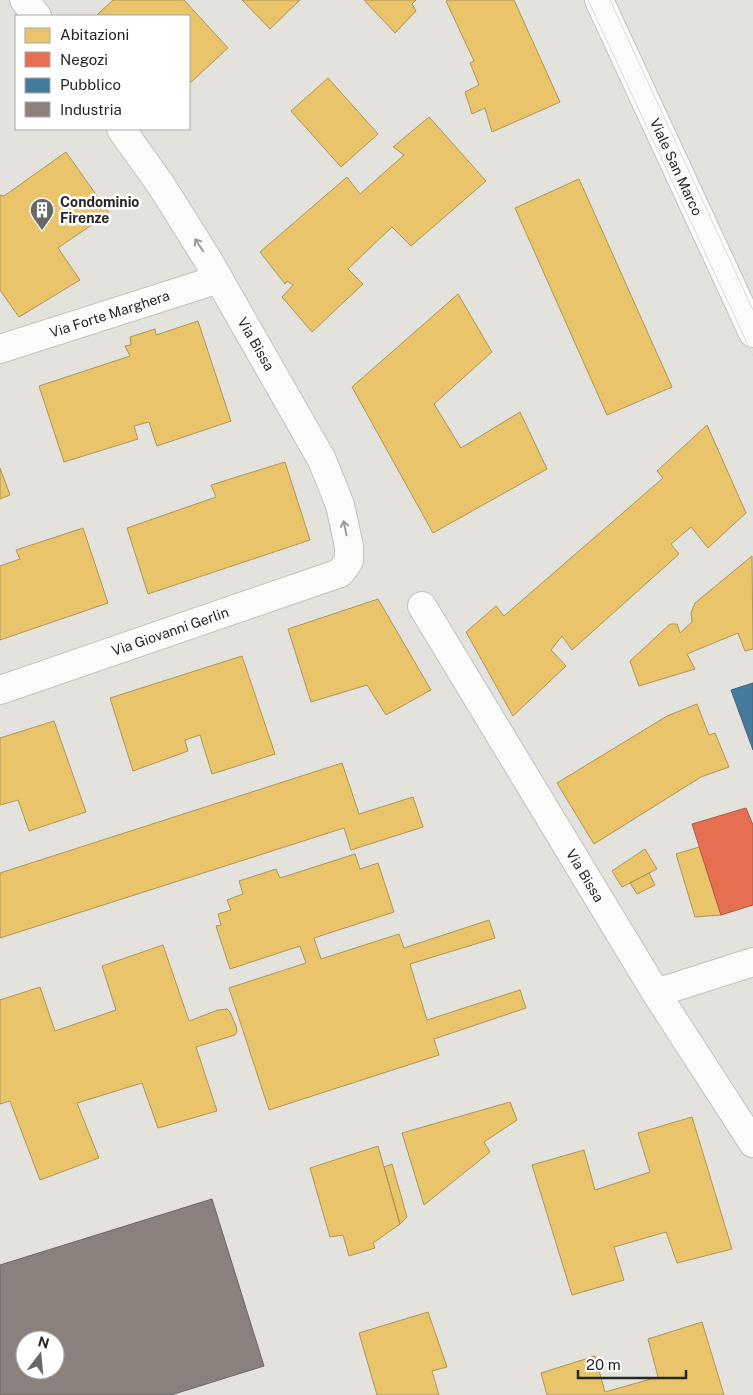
<svg xmlns="http://www.w3.org/2000/svg" width="753" height="1395" viewBox="0 0 753 1395" font-family="'Public Sans',sans-serif">
	<style>
		.homes { fill: #e9c46a; stroke: #ae9556 }
		.shops { fill: #e76f51; stroke: #ad5944 }
		.public { fill: #457b9d; stroke: #3c6279 }
		.industry { fill: #8a817c; stroke: #6c6662; fill-rule: evenodd }
		.lines { fill: none; stroke-linecap: round; stroke-linejoin: round }
		.street-casing { stroke: #c2c1c1; stroke-width: 30 }
		.secondary-casing { stroke: #c2c1c1; stroke-width: 30 }
		.street { stroke: #fbfbfa; stroke-width: 28 }
		.secondary { stroke: #fbfbfa; stroke-width: 28 }
		.tram { stroke: #dcdbdd; stroke-width: 1 }
		.oneway { stroke: #9b9b9b }
		.labels { text-anchor: middle; stroke-width: 5; stroke-linejoin: round; paint-order: stroke }
		.street-label { font-size: 14px; fill: #262626; stroke: #fff }
		.poi-label { font-size: 14px; font-weight: bold; fill: #262626; stroke: #fff; text-anchor: start }
	</style>
	<rect width="100%" height="100%" fill="#e4e2dc"/>
	<path class="homes" d="M 113,0 L 184,0 L 228,48 L 189,84 L 189,16 L 98,16 L 97,15 Z
		M 242,0 L 300,0 L 270,29 Z
		M 364,0 L 416,0 L 412,4 L 416,11 L 395,33 Z
		M 448,0 L 514,0 L 560,102 L 492,132 L 485,108 L 472,114 L 465,92 L 479,85 L 470,63 L 474,61 L 446,1 Z
		M 328,78 L 378,134 L 341,167 L 291,111 Z
		M 429,117 L 486,181 L 411,246 L 392,227 L 348,269 L 363,284 L 312,332 L 282,297 L 293,285 L 287,281 L 285,284 L 260,252 L 347,177 L 360,194 L 404,155 L 393,147 Z
		M 66,152 L 109,213 L 58,248 L 80,280 L 19,317 L 0,290 L 0,195 L 4,196 Z
		M 579,179 L 672,387 L 607,415 L 515,208 Z
		M 458,294 L 492,352 L 434,404 L 461,448 L 520,412 L 547,469 L 433,533 L 352,387 Z
		M 198,321 L 231,421 L 157,446 L 149,422 L 134,426 L 138,439 L 64,462 L 39,386 L 130,356 L 125,346 L 131,345 L 130,337 L 155,329 L 156,335 Z
		M 707,425 L 746,513 L 708,548 L 691,527 L 671,544 L 679,554 L 572,650 L 562,636 L 551,650 L 566,666 L 513,716 L 466,632 L 496,606 L 504,616 L 663,478 L 657,471 Z
		M 285,462 L 310,540 L 148,594 L 127,528 L 216,497 L 211,485 Z
		M 0,468 L 10,495 L 0,499 Z
		M 83,528 L 108,603 L 0,640 L 0,566 L 20,559 L 16,550 Z
		M 752,556 L 753,649 L 745,651 L 738,633 L 687,654 L 695,669 L 639,686 L 630,661 L 670,624 L 677,624 L 680,633 L 692,622 L 691,613 L 695,603 Z
		M 378,599 L 431,690 L 386,715 L 367,685 L 311,702 L 288,629 Z
		M 242,656 L 275,754 L 212,774 L 200,735 L 185,740 L 188,751 L 133,771 L 110,698 Z
		M 697,704 L 709,735 L 715,733 L 729,767 L 701,777 L 594,844 L 557,783 L 667,716 Z
		M 54,721 L 86,812 L 29,831 L 18,800 L 0,805 L 0,738 Z
		M 342,763 L 359,814 L 413,797 L 423,827 L 351,850 L 344,828 L 0,938 L 0,873 Z
		M 699,847 L 721,915 L 695,917 L 676,854 Z
		M 645,849 L 657,869 L 622,887 L 612,871 Z
		M 355,854 L 360,869 L 378,863 L 394,912 L 314,938 L 321,959 L 399,934 L 404,948 L 489,920 L 495,938 L 410,964 L 427,1020 L 520,990 L 526,1008 L 434,1039 L 439,1055 L 269,1110 L 229,988 L 306,963 L 300,946 L 230,969 L 216,926 L 221,925 L 218,914 L 231,910 L 227,900 L 243,894 L 239,881 L 276,869 L 280,878 Z
		M 649,873 L 655,885 L 637,894 L 630,883 Z
		M 163,945 L 189,1021 L 218,1010 L 227,1009 L 230,1012 L 236,1026 L 237,1032 L 235,1035 L 196,1047 L 217,1111 L 158,1128 L 142,1083 L 77,1103 L 99,1158 L 40,1180 L 10,1101 L 0,1104 L 0,1000 L 40,987 L 55,1031 L 116,1010 L 102,966 Z
		M 510,1102 L 517,1120 L 484,1142 L 490,1152 L 424,1205 L 402,1133 Z
		M 692,1117 L 732,1249 L 677,1263 L 666,1232 L 614,1247 L 624,1280 L 572,1295 L 532,1165 L 584,1150 L 595,1190 L 650,1172 L 638,1133 Z
		M 378,1146 L 400,1224 L 373,1243 L 375,1248 L 349,1256 L 343,1235 L 330,1237 L 310,1168 Z
		M 392,1164 L 407,1217 L 400,1224 L 384,1167 Z
		M 428,1312 L 447,1367 L 432,1371 L 439,1395 L 377,1395 L 359,1333 Z
		M 702,1322 L 724,1395 L 547,1395 L 541,1373 L 595,1356 L 605,1392 L 658,1377 L 648,1339 Z"/>
	<path class="shops" d="M 746,808 L 753,825 L 753,905 L 721,915 L 692,824 Z"/>
	<path class="public" d="M 753,683 L 753,750 L 731,690 Z"/>
	<path class="industry" d="M 212,1199 L 264,1366 L 171,1395 L 0,1395 L 0,1265 ZM 25,1340 L 55,1340 L 55,1370 L 25,1370 Z"/>
	<g class="lines">
		<defs>
			<g id="street">
				<path d="M 24,0 L 37,16"/>
				<path id="s1" d="M 0,349 L 219,279"/>
				<path id="s2" d="M 422,606 L 656,993 L 753,1143"/>
				<path id="s3" d="M 0,690 L 340,573 L 349,561 L 349,546 L 340,505 L 322,460 L 208,260 L 161,185 L 121,129"/>
				<path d="M 656,993 L 753,962"/>
			</g>
			<g id="secondary">
				<path id="s4" d="M 599,0 L 753,333"/>
			</g>
		</defs>
		<use href="#street" class="street-casing"/>
		<use href="#secondary" class="secondary-casing"/>
		<use href="#street" class="street"/>
		<use href="#secondary" class="secondary"/>
		<path class="tram" d="M 588,0 L 753,356
			M 610,0 L 753,310"/>
	</g>
	<defs><path id="oneway-shaft" d="M-6 0H5M1.5-3L5.5 0L1.5 3" fill="none" stroke-width="1.6" stroke-linecap="round" stroke-linejoin="round" transform="scale(1.25)"/></defs>
	<g class="oneway">
		<use href="#oneway-shaft" transform="translate(199 245) rotate(-123)"/>
		<use href="#oneway-shaft" transform="translate(345 528) rotate(-102)"/>
	</g>
	<defs>
		<symbol id="building-pin" viewBox="-11 -11 22 30"><path d="M0 17L-7.5 6A9.5 9.5 0 1 1 7.5 6Z" fill="#686866" stroke="#fff"/><path d="M-4-6H4V6H1V3H-1V6H-4ZM-2.5-4.3h1.7v1.8h-1.7ZM.8-4.3h1.7v1.8H.8ZM-2.5-1h1.7V.8h-1.7ZM.8-1h1.7V.8H.8Z" fill="#fff"/></symbol>
	</defs>
	<g fill-rule="evenodd">
		<use href="#building-pin" x="28" y="196" width="28" height="38"/>
	</g>
	<g class="labels">
		<g class="street-label">
			<text dy="5" stroke="none"><textPath href="#s4" startOffset="184">Viale San Marco</textPath></text>
			<text dy="5" stroke="none"><textPath href="#s1" startOffset="115">Via Forte Marghera</textPath></text>
			<text transform="translate(256 344) rotate(60)" y="5">Via Bissa</text>
			<text dy="5" stroke="none"><textPath href="#s3" startOffset="180">Via Giovanni Gerlin</textPath></text>
			<text dy="5" stroke="none"><textPath href="#s2" startOffset="315">Via Bissa</textPath></text>
		</g>
		<g class="poi-label">
			<text x="60" y="207">Condominio<tspan x="60" dy="16">Firenze</tspan></text>
		</g>
	</g>
	<rect x="15" y="15" width="175" height="115" fill="#ffffff" stroke="#a8a8a8"/>
	<rect x="25" y="28" width="25" height="15" fill="#e9c46a" stroke="#a8a8a8"/>
	<text x="60" y="40" font-size="15" fill="#262626">Abitazioni</text>
	<rect x="25" y="52" width="25" height="15" fill="#e76f51" stroke="#a8a8a8"/>
	<text x="60" y="65" font-size="15" fill="#262626">Negozi</text>
	<rect x="25" y="78" width="25" height="15" fill="#457b9d" stroke="#a8a8a8"/>
	<text x="60" y="90" font-size="15" fill="#262626">Pubblico</text>
	<rect x="25" y="102" width="25" height="15" fill="#8a817c" stroke="#a8a8a8"/>
	<text x="60" y="115" font-size="15" fill="#262626">Industria</text>
	<g transform="translate(40 1355) rotate(16)"><circle r="24" fill="#ffffff" stroke="#a8a8a8"/>
	<path d="M0-4L9 19L0 12L-9 19Z" fill="#686866"/>
	<text y="-8" font-size="14" font-weight="bold" text-anchor="middle" fill="#262626">N</text>
	</g>
	<path d="M578 1370v8h108v-8" fill="none" stroke="#262626" stroke-width="2.5"/>
	<text x="586" y="1370" font-size="15" fill="#262626" stroke="#ffffff" stroke-width="4" paint-order="stroke">20 m</text>
</svg>
